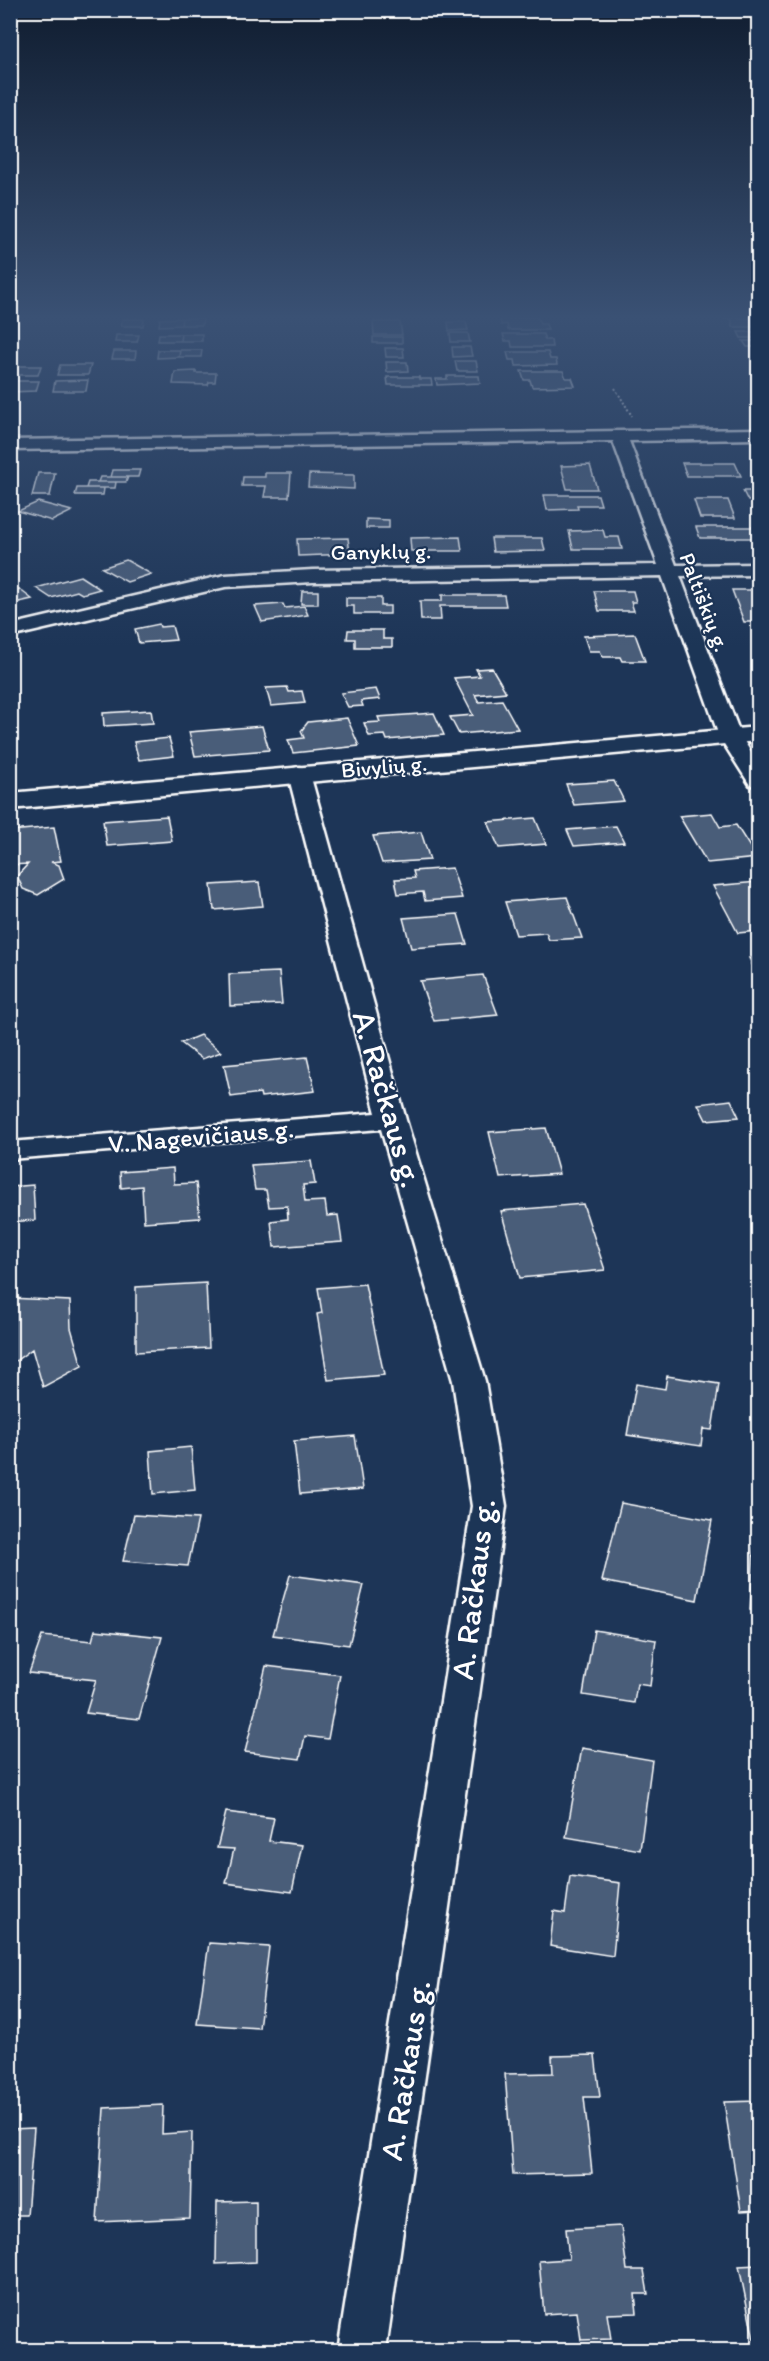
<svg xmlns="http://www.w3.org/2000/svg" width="769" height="2361" viewBox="0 0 769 2361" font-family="Itim,sans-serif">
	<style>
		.building { fill: #4a5d79; stroke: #fff; stroke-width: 1.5 }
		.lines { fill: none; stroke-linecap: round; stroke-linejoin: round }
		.street-casing { stroke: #fff; stroke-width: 5 }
		.secondary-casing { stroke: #fff; stroke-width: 5 }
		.path { stroke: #fff; stroke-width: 2; stroke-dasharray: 2 2; stroke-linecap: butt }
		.street { fill: #1d3557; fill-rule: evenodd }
		.secondary { fill: #1d3557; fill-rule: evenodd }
		.labels { text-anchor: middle; stroke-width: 4.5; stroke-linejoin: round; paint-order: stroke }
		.far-street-label { font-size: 22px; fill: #fff; stroke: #1d3557 }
		.street-label { font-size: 26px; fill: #fff; stroke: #1d3557 }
		.near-street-label { font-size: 32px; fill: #fff; stroke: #1d3557 }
	</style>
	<rect width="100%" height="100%" fill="#1d3557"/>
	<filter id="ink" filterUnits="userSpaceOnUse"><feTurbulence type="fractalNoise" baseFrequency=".0167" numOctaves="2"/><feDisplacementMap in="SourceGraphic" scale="12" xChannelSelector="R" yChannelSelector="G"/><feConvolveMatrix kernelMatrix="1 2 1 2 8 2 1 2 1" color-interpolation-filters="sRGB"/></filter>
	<g filter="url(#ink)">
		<path class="building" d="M 724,316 L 752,319 L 753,327 L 732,327 L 732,319 L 725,319 Z
			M 538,317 L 540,324 L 546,324 L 548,330 L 508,330 L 507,324 L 501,325 L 500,318 Z
			M 182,318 L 203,318 L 202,325 L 181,325 Z
			M 182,318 L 181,325 L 159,326 L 160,319 Z
			M 122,319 L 144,319 L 143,326 L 121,326 Z
			M 373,322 L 400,322 L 402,335 L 374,335 Z
			M 448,322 L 466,322 L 468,330 L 449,331 Z
			M 738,332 L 758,332 L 758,338 L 741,338 Z
			M 450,333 L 468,333 L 470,342 L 451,342 Z
			M 159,334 L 181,334 L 180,341 L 158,341 Z
			M 181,334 L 202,334 L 202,341 L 180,341 Z
			M 503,334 L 543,334 L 545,340 L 551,340 L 552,347 L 512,347 L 511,341 L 505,341 Z
			M 116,335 L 139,335 L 137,342 L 115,342 Z
			M 373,337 L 402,337 L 402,343 L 373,343 Z
			M 743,341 L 758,341 L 758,347 L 747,347 Z
			M 452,347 L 470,347 L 472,356 L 453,357 Z
			M 385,348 L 403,348 L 404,357 L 386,357 Z
			M 158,350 L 180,350 L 179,357 L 157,358 Z
			M 180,350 L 202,350 L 201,357 L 179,357 Z
			M 114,351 L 136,351 L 135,359 L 112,359 Z
			M 507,352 L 548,352 L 550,359 L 556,359 L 557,365 L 516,366 L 515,360 L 509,360 Z
			M 455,361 L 476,361 L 478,371 L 457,371 Z
			M 386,362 L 407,362 L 408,371 L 387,372 Z
			M 60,365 L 91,365 L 88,375 L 57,375 Z
			M 10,366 L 41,366 L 38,375 L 10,375 Z
			M 196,371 L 196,373 L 216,373 L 215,382 L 209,382 L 208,385 L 173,384 L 175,372 Z
			M 521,371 L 563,371 L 566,378 L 572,378 L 575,386 L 532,387 L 530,380 L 524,380 Z
			M 447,376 L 479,376 L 480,383 L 437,385 L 436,379 L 447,379 Z
			M 387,377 L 419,377 L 419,379 L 431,379 L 432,385 L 388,385 Z
			M 88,380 L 86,391 L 53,391 L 55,381 Z
			M 10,381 L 39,381 L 36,391 L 10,392 Z
			M 682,463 L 735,463 L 741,476 L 687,476 Z
			M 590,465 L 597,489 L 567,489 L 561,466 Z
			M 113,470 L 140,470 L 138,477 L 111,477 Z
			M 38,473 L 55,473 L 50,496 L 32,496 Z
			M 265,473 L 291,473 L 289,497 L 264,497 L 266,486 L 242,486 L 243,477 L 265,477 Z
			M 309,474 L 354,475 L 354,489 L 308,487 Z
			M 100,477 L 128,477 L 126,482 L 98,482 Z
			M 88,482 L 116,482 L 115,488 L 86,488 Z
			M 77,488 L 104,488 L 103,495 L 75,495 Z
			M 743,491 L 758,491 L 758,501 L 748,501 Z
			M 544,495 L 598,495 L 601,505 L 577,505 L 578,509 L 547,510 Z
			M 694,500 L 728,500 L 735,518 L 700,518 Z
			M 38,502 L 72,511 L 52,521 L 18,511 Z
			M 366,519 L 389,520 L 389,528 L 366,528 Z
			M 696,527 L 754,527 L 758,538 L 700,538 Z
			M 603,530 L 605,537 L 619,537 L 622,549 L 573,549 L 569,531 Z
			M 460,537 L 462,551 L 411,551 L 410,538 Z
			M 348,538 L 350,554 L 298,556 L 297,539 Z
			M 491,538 L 542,538 L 545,551 L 493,552 Z
			M 126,560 L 151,574 L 127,582 L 102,568 Z
			M 80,576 L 100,589 L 82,594 L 77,591 L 51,598 L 36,588 Z
			M 19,589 L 32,599 L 10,604 L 10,591 Z
			M 732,590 L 758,590 L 758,622 L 744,622 Z
			M 302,591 L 318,591 L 318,604 L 301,604 Z
			M 594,591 L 633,591 L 636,602 L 631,602 L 634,611 L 599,611 Z
			M 442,595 L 504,595 L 506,606 L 440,606 L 441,620 L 421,620 L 420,601 L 442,601 Z
			M 346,598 L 381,598 L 381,606 L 390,606 L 390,614 L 354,614 L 354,606 L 346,606 Z
			M 283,604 L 285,608 L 304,606 L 308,615 L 262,622 L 255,606 Z
			M 159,624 L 160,627 L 172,626 L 176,640 L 139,643 L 135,629 Z
			M 348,630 L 383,630 L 383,639 L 392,639 L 392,647 L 355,647 L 355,639 L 347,639 Z
			M 635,634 L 645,661 L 622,661 L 620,657 L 603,657 L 600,651 L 589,651 L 584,636 Z
			M 492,668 L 506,692 L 475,695 L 479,702 L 502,700 L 518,729 L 459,734 L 450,717 L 473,715 L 454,678 L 480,676 L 476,669 Z
			M 287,687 L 289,692 L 302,691 L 305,703 L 271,706 L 266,688 Z
			M 376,689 L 380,699 L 361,701 L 363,706 L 348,707 L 341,693 Z
			M 151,710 L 153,723 L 104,726 L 103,713 Z
			M 434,713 L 444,735 L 387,740 L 385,735 L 369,736 L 364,723 L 380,722 L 378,717 Z
			M 347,718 L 359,746 L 293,753 L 288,740 L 304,738 L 301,731 L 308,722 Z
			M 262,726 L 269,750 L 195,756 L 189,732 Z
			M 169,738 L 174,756 L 139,760 L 134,742 Z
			M 614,781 L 624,801 L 574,805 L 566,784 Z
			M 712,813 L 720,827 L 736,825 L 757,858 L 707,863 L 679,816 Z
			M 167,816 L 172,841 L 107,846 L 103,821 Z
			M 535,818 L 546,844 L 499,848 L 488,822 Z
			M 616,826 L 624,842 L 574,846 L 567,830 Z
			M 54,827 L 61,861 L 51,862 L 59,865 L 64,879 L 38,895 L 23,889 L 17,876 L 28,864 L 10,865 L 10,831 Z
			M 421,832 L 430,860 L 382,863 L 373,836 Z
			M 452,868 L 462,898 L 425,901 L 423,892 L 398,894 L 395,879 L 415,878 L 413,871 Z
			M 259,882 L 263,906 L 214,910 L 211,885 Z
			M 758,882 L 758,931 L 738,933 L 713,886 Z
			M 567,897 L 582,938 L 549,940 L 546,933 L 516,935 L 505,902 Z
			M 458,914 L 467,944 L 411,948 L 403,918 Z
			M 749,958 L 758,958 L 758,977 Z
			M 279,972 L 282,1004 L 230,1006 L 229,974 Z
			M 483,975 L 498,1015 L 434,1021 L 420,981 Z
			M 200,1035 L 221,1052 L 202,1059 L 181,1043 Z
			M 307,1057 L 315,1091 L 261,1097 L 260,1093 L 231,1097 L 224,1065 Z
			M 731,1100 L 739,1117 L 706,1120 L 698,1104 Z
			M 546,1128 L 559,1174 L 500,1178 L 489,1132 Z
			M 311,1161 L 315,1184 L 303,1185 L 305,1202 L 325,1201 L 327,1216 L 338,1215 L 342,1242 L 274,1247 L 271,1221 L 288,1219 L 287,1206 L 269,1207 L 266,1190 L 255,1190 L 251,1165 Z
			M 173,1168 L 174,1184 L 196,1183 L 200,1218 L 144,1222 L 142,1186 L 121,1188 L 120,1172 Z
			M 33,1185 L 35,1220 L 10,1222 L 10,1187 Z
			M 583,1204 L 605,1270 L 520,1278 L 501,1211 Z
			M 206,1283 L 209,1348 L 136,1352 L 136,1287 Z
			M 365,1284 L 384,1375 L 328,1380 L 317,1314 L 322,1313 L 318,1288 Z
			M 10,1298 L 70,1301 L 71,1328 L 82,1366 L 43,1387 L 32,1349 L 10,1365 Z
			M 667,1376 L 719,1384 L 712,1430 L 703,1429 L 701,1446 L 627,1435 L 636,1384 L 665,1389 Z
			M 355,1436 L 363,1489 L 300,1494 L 294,1441 Z
			M 191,1447 L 195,1490 L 153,1494 L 150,1451 Z
			M 755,1449 L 758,1449 L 758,1502 L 755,1501 Z
			M 621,1503 L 712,1520 L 697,1600 L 602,1581 Z
			M 134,1515 L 198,1519 L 188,1566 L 123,1561 Z
			M 754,1542 L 758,1543 L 758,1611 L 750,1610 Z
			M 290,1575 L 364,1585 L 349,1645 L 273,1635 Z
			M 95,1630 L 162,1637 L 139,1719 L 86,1713 L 96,1680 L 29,1673 L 42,1636 L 92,1641 Z
			M 594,1630 L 656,1640 L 650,1686 L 637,1684 L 634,1703 L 583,1695 Z
			M 266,1666 L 340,1675 L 328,1739 L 305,1736 L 300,1759 L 245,1752 Z
			M 582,1748 L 652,1760 L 640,1850 L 566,1837 Z
			M 226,1812 L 274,1818 L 269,1841 L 302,1845 L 292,1892 L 226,1883 L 234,1849 L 217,1848 Z
			M 570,1876 L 620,1883 L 613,1956 L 550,1946 L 554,1911 L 565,1913 Z
			M 209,1943 L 269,1947 L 259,2028 L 197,2024 Z
			M 595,2055 L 600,2097 L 584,2097 L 592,2173 L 513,2175 L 505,2074 L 553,2073 L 552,2056 Z
			M 758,2101 L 758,2210 L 741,2211 L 724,2102 Z
			M 163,2105 L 162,2134 L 192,2132 L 190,2218 L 97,2222 L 104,2108 Z
			M 34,2128 L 27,2215 L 10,2215 L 10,2129 Z
			M 256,2201 L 256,2262 L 216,2264 L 217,2202 Z
			M 621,2226 L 627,2270 L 644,2270 L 648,2294 L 635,2294 L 637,2313 L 607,2314 L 611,2339 L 581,2340 L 577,2312 L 544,2314 L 539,2261 L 569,2259 L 566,2229 Z
			M 758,2265 L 758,2350 L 756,2350 L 739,2266 Z"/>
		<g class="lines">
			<defs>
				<path id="street" d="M 758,429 L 758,439 L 629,441 L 676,565 L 758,564 L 758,575 L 680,576 L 741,736 L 758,764 L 758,786 L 750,785 L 719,736 L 662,576 L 313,582 L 225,587 L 10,637 L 10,625 L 225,575 L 313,570 L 658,565 L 613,441 L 10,450 L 10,440 Z
					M 299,767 L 307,769 L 310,774 L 406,1120 L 485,1381 L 506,1506 L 386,2350 L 338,2350 L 472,1506 L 453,1381 L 381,1129 L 10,1159 L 10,1142 L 376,1113 L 288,774 L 291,769 Z"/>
				<path id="secondary" d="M 758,727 L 758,741 L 10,809 L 10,793 Z"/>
			</defs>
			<use href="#street" class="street-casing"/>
			<use href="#secondary" class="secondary-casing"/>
			<path class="path" d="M 615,388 L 632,416"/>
			<use href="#street" class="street"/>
			<use href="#secondary" class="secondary"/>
		</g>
	</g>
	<linearGradient id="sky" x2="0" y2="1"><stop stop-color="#101d30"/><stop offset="0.49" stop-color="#3a5174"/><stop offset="1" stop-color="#3a5174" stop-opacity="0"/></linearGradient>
	<rect width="769" height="647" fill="url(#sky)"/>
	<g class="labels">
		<g class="far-street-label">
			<text transform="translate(381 551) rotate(-1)" y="8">Ganyklų g.</text>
			<text transform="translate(705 602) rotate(69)" y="8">Paltiškių g.</text>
			<text transform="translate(384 766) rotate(-5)" y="8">Bivylių g.</text>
		</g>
		<g class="street-label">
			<text transform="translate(201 1136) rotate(-5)" y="9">V. Nagevičiaus g.</text>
		</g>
		<g class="near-street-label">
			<text transform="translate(388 1099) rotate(74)" y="11">A. Račkaus g.</text>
			<text transform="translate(473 1589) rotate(-83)" y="11">A. Račkaus g.</text>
			<text transform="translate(405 2070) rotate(-81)" y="11">A. Račkaus g.</text>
		</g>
	</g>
	<rect width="769" height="2361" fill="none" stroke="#1d3557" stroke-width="36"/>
	<rect x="18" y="18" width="733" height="2325" fill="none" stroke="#fff" stroke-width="2" filter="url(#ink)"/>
</svg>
